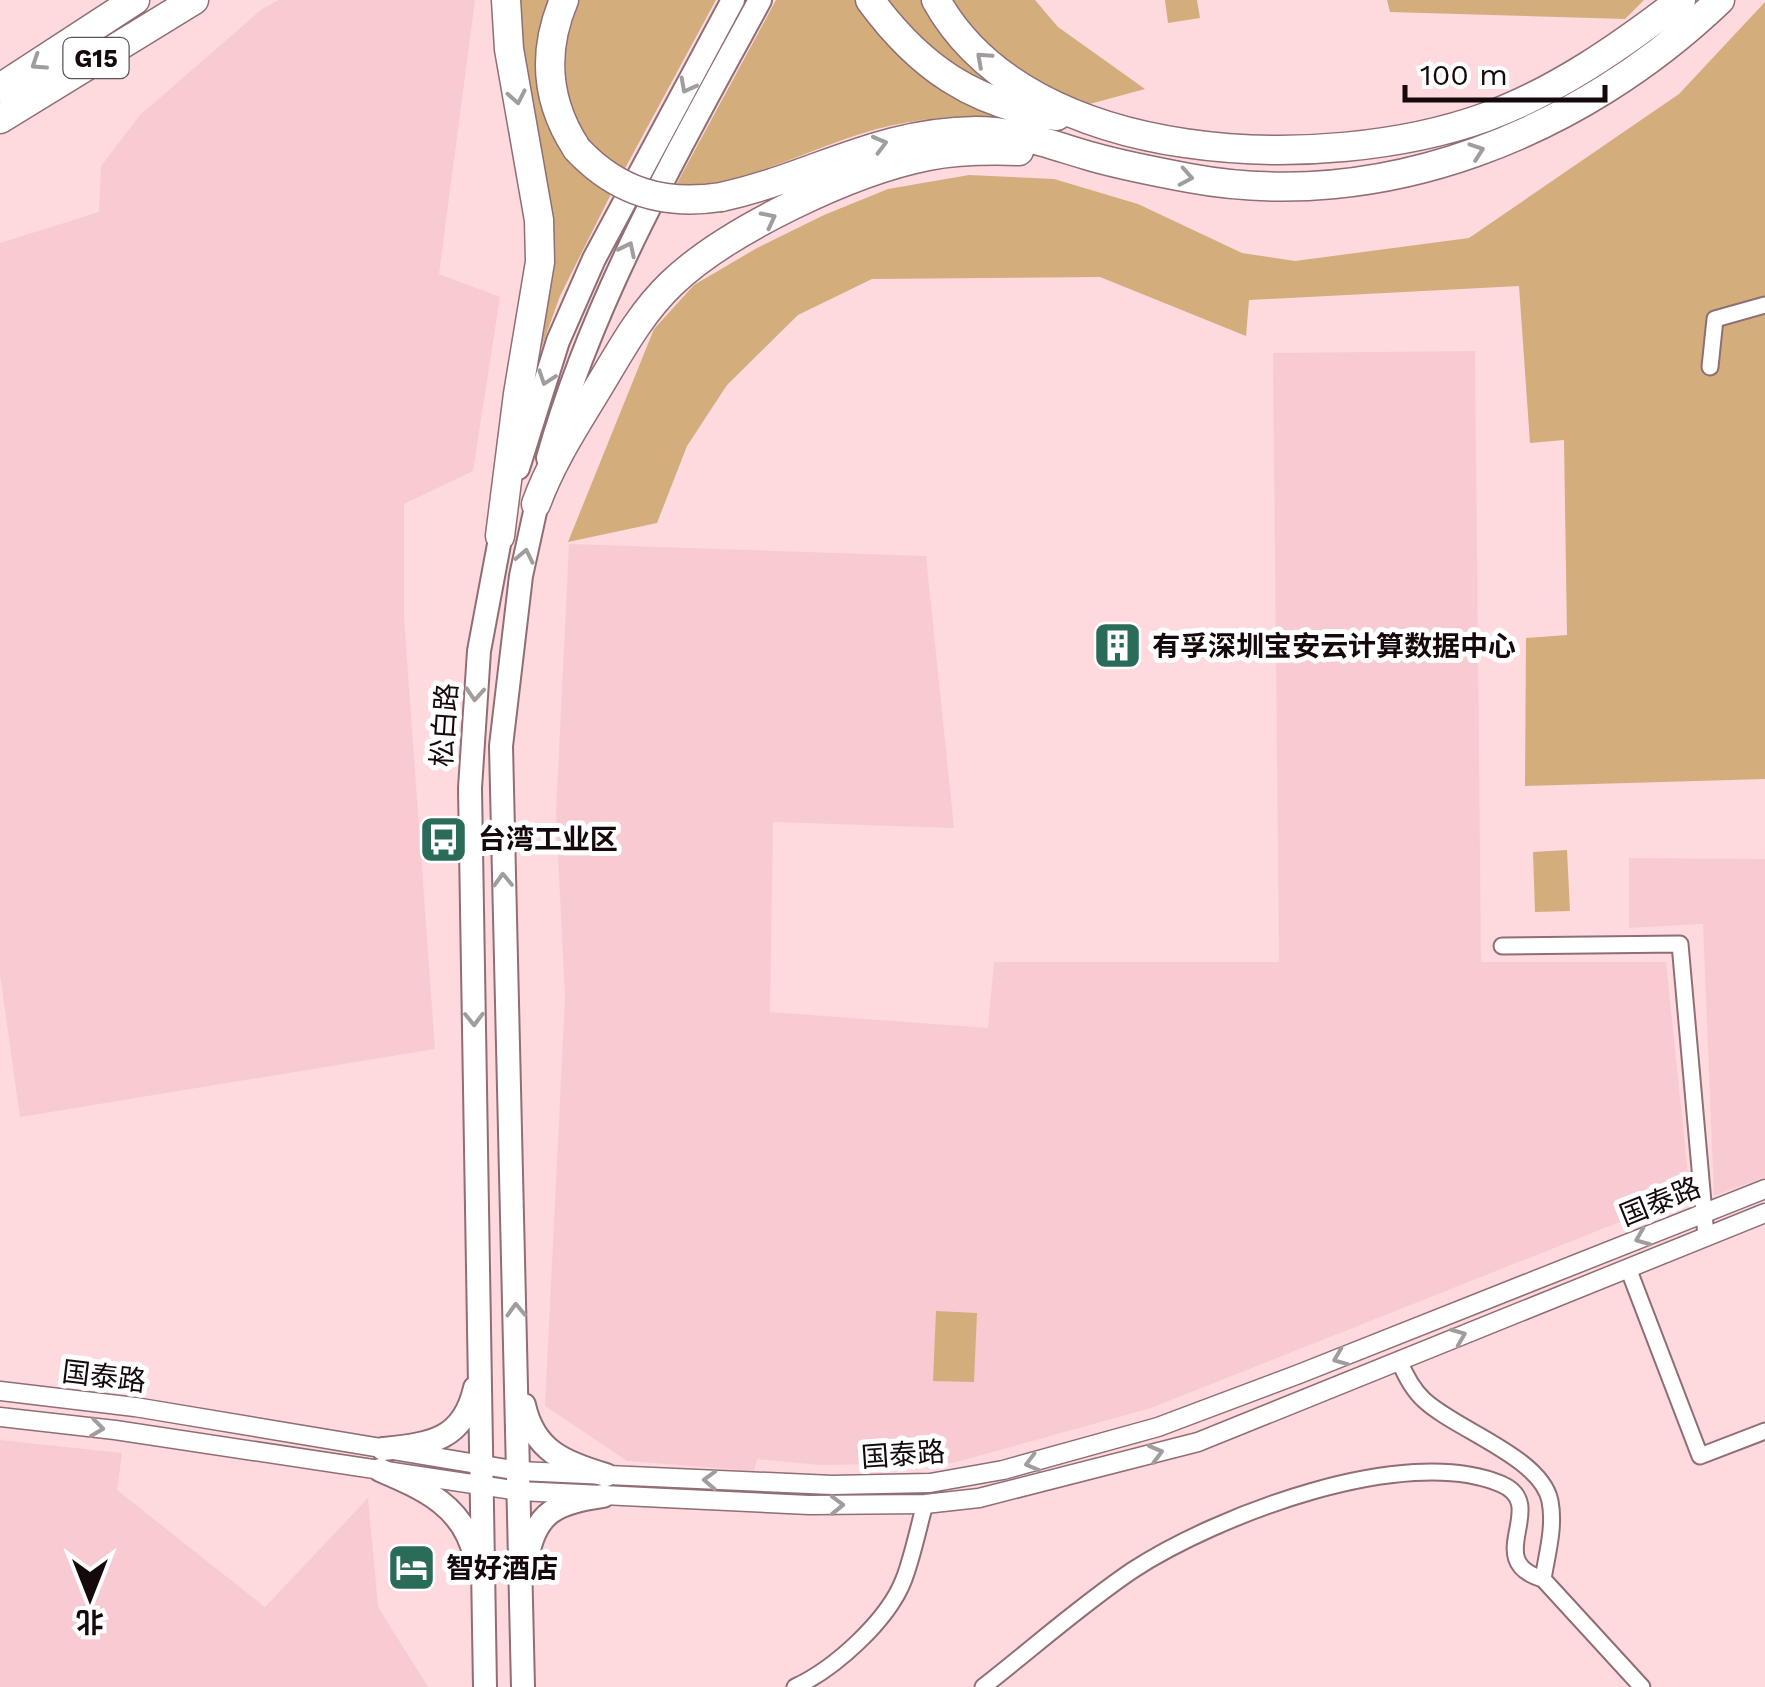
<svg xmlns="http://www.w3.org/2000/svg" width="1765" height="1687" viewBox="0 0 1765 1687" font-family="'Work Sans','Noto Sans SC',sans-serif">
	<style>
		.built { fill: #f8cbd2 }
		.green { fill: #d3ae7c }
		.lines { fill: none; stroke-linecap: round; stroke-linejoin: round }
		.minor-casing { stroke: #8f6e74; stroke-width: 19 }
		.tertiary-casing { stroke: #8f6e74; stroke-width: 21 }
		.primary-casing { stroke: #8f6e74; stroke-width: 26 }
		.motorway-casing { stroke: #8f6e74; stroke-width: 31 }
		.minor { stroke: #fff; stroke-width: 15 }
		.tertiary { stroke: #fff; stroke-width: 18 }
		.primary { stroke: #fff; stroke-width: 22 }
		.motorway { stroke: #fff; stroke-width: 28 }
		.motorway-bridge-casing { stroke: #8f6e74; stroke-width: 31; stroke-linecap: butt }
		.motorway-bridge { stroke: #fff; stroke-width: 28 }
		.oneway { stroke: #a19d9d }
		.labels { text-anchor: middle; stroke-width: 10; stroke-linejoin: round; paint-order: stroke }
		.shield { fill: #fff; stroke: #5b5354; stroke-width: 2.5 }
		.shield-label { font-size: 25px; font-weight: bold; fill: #15090b }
		.poi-label { font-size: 28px; font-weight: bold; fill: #15090b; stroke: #fff; text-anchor: start }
		.street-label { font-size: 28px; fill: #15090b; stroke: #fff }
	</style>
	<rect width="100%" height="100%" fill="#fed9de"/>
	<path class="built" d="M 279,0 L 475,0 L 439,274 L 500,297 L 473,471 L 404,504 L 404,618 L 435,1049 L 20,1117 L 0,975 L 0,243 L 99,212 L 101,166 L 140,115 L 262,9 Z
		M 1475,351 L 1481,962 L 1666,962 L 1690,1194 L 1151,1408 L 953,1463 L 820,1465 L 757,1459 L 754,1471 L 627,1461 L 545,1406 L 565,998 L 556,813 L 569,544 L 926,556 L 954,828 L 773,822 L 770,1012 L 988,1028 L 994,962 L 1279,962 L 1273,353 Z
		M 1629,858 L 1765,859 L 1765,1177 L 1714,1196 L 1703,924 L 1629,928 Z
		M 0,1440 L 122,1453 L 117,1490 L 265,1607 L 368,1498 L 378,1607 L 428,1687 L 0,1687 Z"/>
	<path class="green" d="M 516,0 L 553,0 L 539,56 L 612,192 L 560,296 L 526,391 L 543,318 Z
		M 575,0 L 716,0 L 622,174 L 585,143 L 560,84 L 562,31 Z
		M 776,0 L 855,0 C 889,54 941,99 1001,118 C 949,113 897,121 848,138 C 792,157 737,187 676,185 Z
		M 886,0 L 921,0 C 942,37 968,68 1004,92 L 950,65 L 914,32 Z
		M 951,0 L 1035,0 L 1058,27 L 1145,89 L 1086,105 L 1037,83 L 985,45 Z
		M 1165,0 L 1197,0 L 1200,18 L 1168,23 Z
		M 1387,0 L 1644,0 L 1625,19 L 1390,12 Z
		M 1765,2 L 1765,779 L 1525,786 L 1526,638 L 1567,635 L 1564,440 L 1530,443 L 1519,286 L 1249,300 L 1246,336 L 1100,277 L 872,279 L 798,315 L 727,385 L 687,446 L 657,523 L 568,542 L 654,329 L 694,285 L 757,248 L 824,215 L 888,189 L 969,175 L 1054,179 L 1138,204 L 1242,253 L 1295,261 L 1469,238 L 1679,94 Z
		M 1567,850 L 1570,911 L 1535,912 L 1533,852 Z
		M 936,1311 L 977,1313 L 974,1382 L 933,1381 Z"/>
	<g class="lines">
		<defs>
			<path id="minor" d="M 1710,367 L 1715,319 L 1765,305
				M 1502,946 L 1680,944 L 1706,1236
				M 1628,1268 L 1700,1456 L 1765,1431
				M 1399,1360 C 1405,1375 1412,1389 1424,1400 C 1456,1430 1541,1457 1550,1501 C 1555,1527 1547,1554 1543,1579 L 1642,1687
				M 795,1687 C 834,1669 888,1621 904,1579 C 913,1555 918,1529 925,1504
				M 983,1687 C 1033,1648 1081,1605 1133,1570 C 1216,1516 1404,1443 1501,1484 C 1551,1505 1480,1561 1543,1579"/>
			<path id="tertiary" d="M 0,1391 L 135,1407 L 519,1471 L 832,1485 L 930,1483 L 1003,1470 L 1158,1427 L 1299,1374 L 1765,1189
				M 0,1417 L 115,1430 L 519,1491 L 809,1505 L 925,1504 L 979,1498 L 1198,1442 L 1765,1213"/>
			<path id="primary" d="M 548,458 C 594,295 680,148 760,0
				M 518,468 L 558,341 L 594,259 L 733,0
				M 524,1405 C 534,1451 565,1463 606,1475
				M 383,1449 C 430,1444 463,1441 475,1388
				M 380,1470 C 424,1489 464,1506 475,1557
				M 527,1560 C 535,1510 558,1503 603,1496
				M 485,1687 L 470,788 L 479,651 L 503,523
				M 523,1687 L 501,746 L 521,576 L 540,489"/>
			<path id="motorway" d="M 564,0 C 542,52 546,102 577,149
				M 870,0 C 919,67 974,105 1057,116
				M 936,0 C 1029,168 1326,175 1486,117 C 1557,91 1621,46 1681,0
				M 0,88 L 135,0
				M 0,119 L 194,0
				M 721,197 C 813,177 876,132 976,131 C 1017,131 1054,146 1093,157 C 1125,166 1157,172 1189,178 C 1383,214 1581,133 1720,0
				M 536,504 C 552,460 577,423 601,383 C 622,348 641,313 671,284 C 727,230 852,171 928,156 C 959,150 989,150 1019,151
				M 500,536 L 518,394 L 540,262 L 539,220 L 509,49 L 506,0"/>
		</defs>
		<use href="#minor" class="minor-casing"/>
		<use href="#tertiary" class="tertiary-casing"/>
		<use href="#primary" class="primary-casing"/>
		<use href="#motorway" class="motorway-casing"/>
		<use href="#minor" class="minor"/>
		<use href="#tertiary" class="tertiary"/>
		<use href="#primary" class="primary"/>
		<use href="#motorway" class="motorway"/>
		<defs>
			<path id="motorway-bridge" d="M 577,149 C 617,192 664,206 721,197"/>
		</defs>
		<use href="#motorway-bridge" class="motorway-bridge-casing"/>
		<use href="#motorway-bridge" class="motorway-bridge"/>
	</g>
	<defs><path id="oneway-chevron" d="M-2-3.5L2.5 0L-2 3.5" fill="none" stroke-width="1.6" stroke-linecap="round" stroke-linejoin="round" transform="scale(2.5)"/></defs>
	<g class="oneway">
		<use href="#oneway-chevron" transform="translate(983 59) rotate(-138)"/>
		<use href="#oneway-chevron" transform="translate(38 63) rotate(147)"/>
		<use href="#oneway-chevron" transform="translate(687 86) rotate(118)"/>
		<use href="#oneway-chevron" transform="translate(517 97) rotate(79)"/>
		<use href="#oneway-chevron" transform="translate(880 144) rotate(-15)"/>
		<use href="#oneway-chevron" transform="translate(1477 151) rotate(-19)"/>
		<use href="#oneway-chevron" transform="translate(1186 177) rotate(10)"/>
		<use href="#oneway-chevron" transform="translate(769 219) rotate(-27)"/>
		<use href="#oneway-chevron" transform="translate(628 249) rotate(-64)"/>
		<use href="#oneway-chevron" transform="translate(546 378) rotate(109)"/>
		<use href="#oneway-chevron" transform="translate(525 556) rotate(-78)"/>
		<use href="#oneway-chevron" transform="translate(475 694) rotate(94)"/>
		<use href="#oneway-chevron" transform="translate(503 880) rotate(-92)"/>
		<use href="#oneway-chevron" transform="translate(474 1019) rotate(89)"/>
		<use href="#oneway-chevron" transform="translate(1642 1238) rotate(158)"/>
		<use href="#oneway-chevron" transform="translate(516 1310) rotate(-92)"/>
		<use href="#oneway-chevron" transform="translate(1459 1336) rotate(-22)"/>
		<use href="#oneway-chevron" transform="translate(1340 1358) rotate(158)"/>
		<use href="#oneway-chevron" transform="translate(97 1428) rotate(7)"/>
		<use href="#oneway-chevron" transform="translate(1156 1453) rotate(-15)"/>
		<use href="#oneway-chevron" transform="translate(1032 1463) rotate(165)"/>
		<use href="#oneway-chevron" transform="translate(710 1480) rotate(-178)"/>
		<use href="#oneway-chevron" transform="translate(837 1505) rotate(-1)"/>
	</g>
	<defs>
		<symbol id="building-square" viewBox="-11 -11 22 22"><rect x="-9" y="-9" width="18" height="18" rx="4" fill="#2b6b59" stroke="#fff"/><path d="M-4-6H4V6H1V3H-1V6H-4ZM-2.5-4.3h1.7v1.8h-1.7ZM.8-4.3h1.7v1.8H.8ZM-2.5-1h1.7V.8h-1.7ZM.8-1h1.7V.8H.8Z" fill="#fff"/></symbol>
		<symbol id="bus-square" viewBox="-11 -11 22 22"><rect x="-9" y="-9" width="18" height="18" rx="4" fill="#2b6b59" stroke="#fff"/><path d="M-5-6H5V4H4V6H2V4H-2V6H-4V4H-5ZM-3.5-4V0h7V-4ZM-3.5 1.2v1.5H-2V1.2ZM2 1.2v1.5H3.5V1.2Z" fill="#fff"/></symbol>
		<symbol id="hotel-square" viewBox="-11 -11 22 22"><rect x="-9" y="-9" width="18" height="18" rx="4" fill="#2b6b59" stroke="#fff"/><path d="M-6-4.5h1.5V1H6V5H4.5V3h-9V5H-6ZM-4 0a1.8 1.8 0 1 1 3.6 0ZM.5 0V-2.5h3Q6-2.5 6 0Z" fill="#fff"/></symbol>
	</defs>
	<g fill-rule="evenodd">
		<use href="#building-square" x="1090" y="618" width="55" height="55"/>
		<use href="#bus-square" x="416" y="812" width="55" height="55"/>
		<use href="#hotel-square" x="384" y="1540" width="55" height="55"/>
	</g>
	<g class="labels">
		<rect class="shield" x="63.5" y="38" width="65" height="40" rx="8"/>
		<g class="shield-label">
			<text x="96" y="67">G15</text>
		</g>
		<g class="poi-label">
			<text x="1152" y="656">有孚深圳宝安云计算数据中心</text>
			<text x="478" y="849">台湾工业区</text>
			<text x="446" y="1578">智好酒店</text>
		</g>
		<g class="street-label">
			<text transform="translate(444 725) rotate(-86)" y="10">松白路</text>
			<text transform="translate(1660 1201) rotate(-22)" y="10">国泰路</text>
			<text transform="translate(104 1376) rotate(7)" y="10">国泰路</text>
			<text transform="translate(903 1454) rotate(-4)" y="10">国泰路</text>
		</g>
	</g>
	<g transform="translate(90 1597) rotate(180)" stroke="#ffffff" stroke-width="8" paint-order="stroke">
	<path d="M0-8L18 38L0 25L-18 38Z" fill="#15090b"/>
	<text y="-15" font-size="28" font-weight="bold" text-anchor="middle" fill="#15090b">北</text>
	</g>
	<path d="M1405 85v15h200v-15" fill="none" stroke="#15090b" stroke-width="5"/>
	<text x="1420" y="85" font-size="30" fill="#15090b" stroke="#ffffff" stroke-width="8" paint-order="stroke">100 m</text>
</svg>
